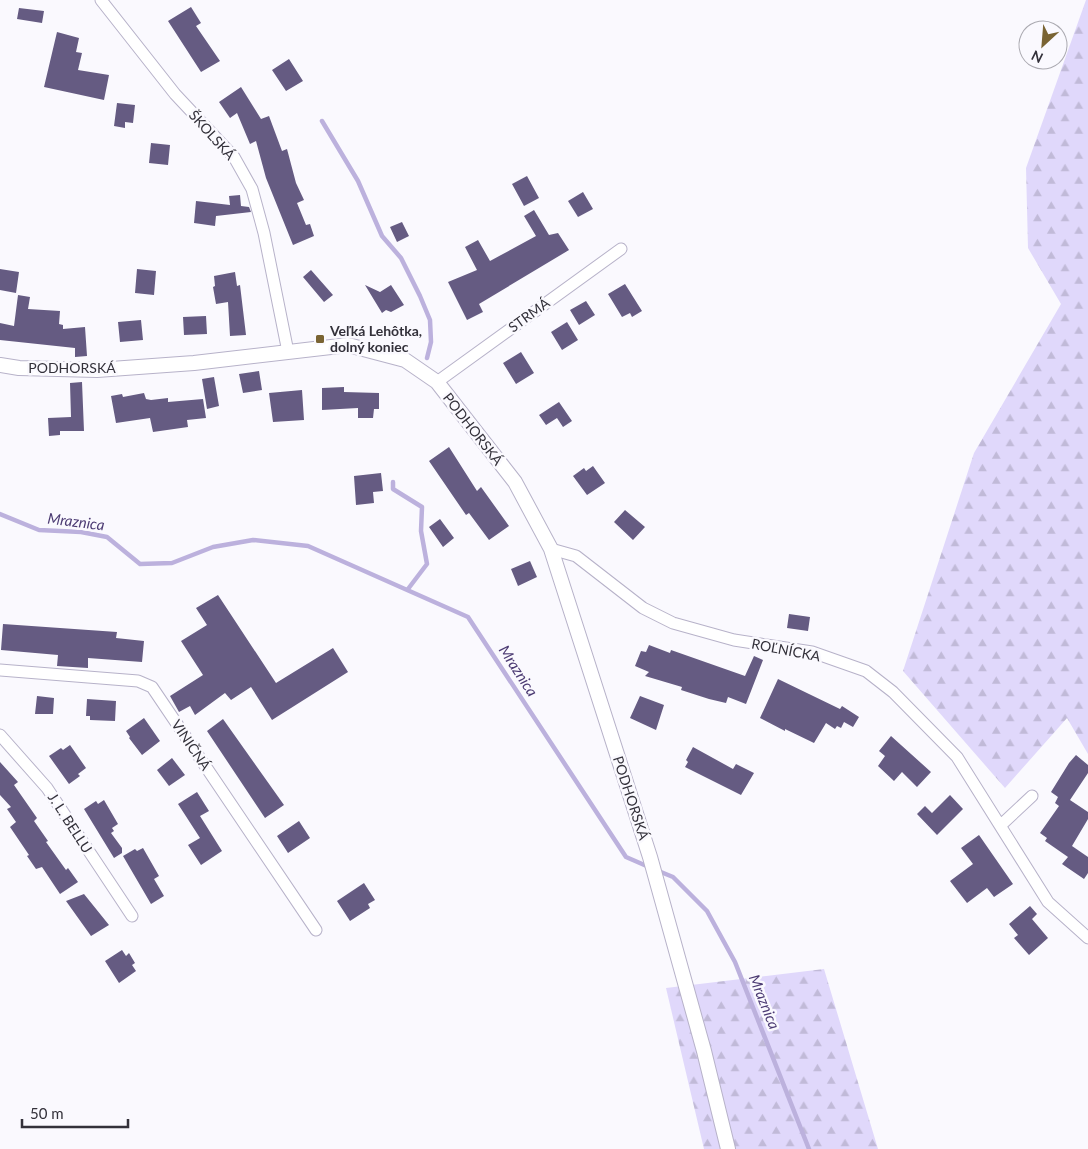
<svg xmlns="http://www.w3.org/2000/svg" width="1088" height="1149" viewBox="0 0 1088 1149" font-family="Lato,sans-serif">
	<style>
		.forest { fill: url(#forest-firs) }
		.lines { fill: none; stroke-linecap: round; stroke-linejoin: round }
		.stream { stroke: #bcb1dd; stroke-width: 4.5 }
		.building { fill: #655b82 }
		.minor-casing { stroke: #b7b2c9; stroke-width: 13 }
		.tertiary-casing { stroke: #b7b2c9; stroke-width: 16 }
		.minor { stroke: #fff; stroke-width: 11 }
		.tertiary { stroke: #fff; stroke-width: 14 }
		.poi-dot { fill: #7a6433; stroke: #faf9fe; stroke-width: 2 }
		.labels { text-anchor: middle; stroke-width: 5; stroke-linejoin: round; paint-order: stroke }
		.street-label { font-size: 14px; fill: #33313a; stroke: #faf9fe }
		.poi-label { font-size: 14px; font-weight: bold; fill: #33313a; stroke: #faf9fe; text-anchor: start }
		.water-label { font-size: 15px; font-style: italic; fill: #4c3b73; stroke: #faf9fe }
	</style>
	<defs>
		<pattern id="forest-firs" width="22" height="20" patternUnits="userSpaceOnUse" patternTransform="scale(1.25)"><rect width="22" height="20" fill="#e0d8fb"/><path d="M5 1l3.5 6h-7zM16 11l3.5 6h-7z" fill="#c1bad8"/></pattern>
	</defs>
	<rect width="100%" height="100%" fill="#faf9fe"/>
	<path class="forest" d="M 1086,0 L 1088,0 L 1088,754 L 1067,718 L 1005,788 L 903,671 L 974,453 L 1061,304 L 1028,248 L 1026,168 Z
		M 824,969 L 878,1149 L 704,1149 L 666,988 Z"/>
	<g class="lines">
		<path class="stream" d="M 322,121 L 358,181 L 382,236 L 401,258 L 420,296 L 430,320 L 431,342 L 427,358
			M 393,482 L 393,489 L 422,507 L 421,531 L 427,564 L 408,589
			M 0,514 L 39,530 L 81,532 L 107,537 L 140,564 L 172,563 L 213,547 L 253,540 L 308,546 L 468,617 L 626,857 L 649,867
			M 656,870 L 673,877 L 707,911 L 735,962 L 809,1149"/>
	</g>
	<path class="building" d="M 191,7 L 201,23 L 196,26 L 220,61 L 201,72 L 168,21 Z
		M 19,8 L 44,11 L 42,23 L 17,19 Z
		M 57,32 L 79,38 L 76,52 L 82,53 L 78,70 L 109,75 L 104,100 L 44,87 Z
		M 289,59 L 303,81 L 286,91 L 272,70 Z
		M 241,87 L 261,119 L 269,116 L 282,151 L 287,149 L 296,183 L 304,200 L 297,203 L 306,225 L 310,224 L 314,236 L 293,245 L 266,178 L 256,141 L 250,144 L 237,113 L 230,118 L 219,102 Z
		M 117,103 L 135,105 L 133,123 L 125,122 L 125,128 L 114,126 Z
		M 151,143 L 170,145 L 168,165 L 149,163 Z
		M 527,176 L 539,198 L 524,206 L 512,184 Z
		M 583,192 L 593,209 L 578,217 L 568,201 Z
		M 240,195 L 241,206 L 249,207 L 251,212 L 216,216 L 215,226 L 194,223 L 196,201 L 230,205 L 229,196 Z
		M 534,210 L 549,235 L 558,233 L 569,250 L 479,304 L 483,312 L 467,320 L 448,282 L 477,270 L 465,247 L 478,240 L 490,261 L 536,236 L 524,216 Z
		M 402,222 L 409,236 L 397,242 L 390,227 Z
		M 0,269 L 19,272 L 16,293 L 0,290 Z
		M 137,269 L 156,271 L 154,295 L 135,293 Z
		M 311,270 L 333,295 L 324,302 L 303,277 Z
		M 235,272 L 237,286 L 240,285 L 246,335 L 230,336 L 228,302 L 216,304 L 213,287 L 215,286 L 214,276 Z
		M 625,284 L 642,311 L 632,317 L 630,313 L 622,317 L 608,294 Z
		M 365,285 L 380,292 L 391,285 L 404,305 L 391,312 L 386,310 L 382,313 Z
		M 18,295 L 30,297 L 28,309 L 60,311 L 59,324 L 63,325 L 63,329 L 85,327 L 87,356 L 75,357 L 75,348 L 0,340 L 0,323 L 14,326 Z
		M 586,301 L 595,315 L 579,325 L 570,310 Z
		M 206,316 L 207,334 L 184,335 L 183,317 Z
		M 141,320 L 143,340 L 120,342 L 118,322 Z
		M 567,322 L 578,340 L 562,350 L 551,332 Z
		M 521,352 L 534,373 L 516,384 L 503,363 Z
		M 259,371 L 262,390 L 243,393 L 239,374 Z
		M 214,377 L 219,406 L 207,409 L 202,379 Z
		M 82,382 L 84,431 L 60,431 L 60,435 L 49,436 L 48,418 L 71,417 L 70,383 Z
		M 344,387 L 344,392 L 379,393 L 379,409 L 374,409 L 373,418 L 358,418 L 358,408 L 322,410 L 322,388 Z
		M 302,390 L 304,420 L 273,422 L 269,393 Z
		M 144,393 L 146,399 L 151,400 L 168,398 L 168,402 L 203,399 L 206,418 L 187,420 L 188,427 L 153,432 L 150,418 L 116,423 L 111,396 L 122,394 L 123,397 Z
		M 559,402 L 572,421 L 563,427 L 557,418 L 546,425 L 539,415 Z
		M 449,447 L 477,491 L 481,487 L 509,526 L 489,540 L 469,513 L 466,515 L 429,461 Z
		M 593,466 L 605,483 L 587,495 L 573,476 L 584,468 L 586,471 Z
		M 381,473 L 383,491 L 373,492 L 374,503 L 356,505 L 354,476 Z
		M 625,510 L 645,527 L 633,540 L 614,522 Z
		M 440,519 L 454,538 L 443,547 L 429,527 Z
		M 530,561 L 537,577 L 518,586 L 511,569 Z
		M 218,595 L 276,683 L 333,648 L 348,672 L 272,720 L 251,687 L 231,700 L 225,693 L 195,715 L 190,706 L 179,712 L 170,696 L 203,675 L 181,641 L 207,625 L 196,608 Z
		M 789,614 L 810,617 L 808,631 L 787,628 Z
		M 3,624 L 117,632 L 116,638 L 144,641 L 142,662 L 88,658 L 88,668 L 57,666 L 58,655 L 1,650 Z
		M 649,645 L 670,653 L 671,650 L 745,676 L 754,656 L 763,660 L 746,704 L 728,697 L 726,703 L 709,699 L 681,690 L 682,687 L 645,676 L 649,672 L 635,666 L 641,651 L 646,652 Z
		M 778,679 L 840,709 L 842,706 L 859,717 L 853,727 L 844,722 L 841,728 L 837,726 L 835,729 L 826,723 L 814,743 L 785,729 L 785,731 L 760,718 Z
		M 37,696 L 54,698 L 53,714 L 35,714 Z
		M 640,696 L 664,705 L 656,730 L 630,718 Z
		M 87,699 L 116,701 L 115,721 L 90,720 L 90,716 L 86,716 Z
		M 144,718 L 160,741 L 142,755 L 129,738 L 130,737 L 126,731 Z
		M 223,719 L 284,805 L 265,818 L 207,731 Z
		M 891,736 L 931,772 L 917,787 L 902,772 L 894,781 L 878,766 L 885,756 L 879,751 Z
		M 70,745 L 86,768 L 78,774 L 80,776 L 69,784 L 49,756 L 61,748 L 63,750 Z
		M 693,747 L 733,769 L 736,764 L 754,773 L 741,795 L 685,767 L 688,762 L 686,760 Z
		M 1076,755 L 1088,765 L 1088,773 L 1070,800 L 1088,812 L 1088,819 L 1072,846 L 1088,857 L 1088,873 L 1084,879 L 1062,864 L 1068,857 L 1045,841 L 1047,838 L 1040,833 L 1059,806 L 1055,803 L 1058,797 L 1051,792 L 1069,763 Z
		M 172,758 L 185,775 L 169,786 L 157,770 Z
		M 0,762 L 18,782 L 14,785 L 37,818 L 34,821 L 48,841 L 46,842 L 66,870 L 68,868 L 78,882 L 60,894 L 42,867 L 36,869 L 27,856 L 29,855 L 10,827 L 16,822 L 7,809 L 11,807 L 0,795 Z
		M 197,792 L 209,811 L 200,816 L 222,851 L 201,865 L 188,845 L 200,838 L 178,804 Z
		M 950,795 L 963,809 L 937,835 L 917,814 L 925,806 L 932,813 Z
		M 104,800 L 118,824 L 112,828 L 114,831 L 111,833 L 122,848 L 122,853 L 114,858 L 84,809 L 96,801 L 98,804 Z
		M 299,821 L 310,838 L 288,853 L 277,836 Z
		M 979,835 L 1013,884 L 994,897 L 987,888 L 967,903 L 950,881 L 973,864 L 961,848 Z
		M 143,848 L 159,876 L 154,879 L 164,896 L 151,904 L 123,856 L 135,849 L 137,851 Z
		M 364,883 L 375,900 L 368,904 L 370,908 L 350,921 L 337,901 Z
		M 84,894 L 109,925 L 91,936 L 66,901 Z
		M 1030,906 L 1037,914 L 1032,919 L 1048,938 L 1029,955 L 1014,938 L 1018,935 L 1009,924 Z
		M 122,950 L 126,956 L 129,953 L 135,963 L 132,965 L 136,971 L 119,983 L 105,961 Z"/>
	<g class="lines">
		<defs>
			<path id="minor" d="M 101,0 L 175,94 L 234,157 L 252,189 L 264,233 L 288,352
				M 437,382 L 621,249
				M 551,549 L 576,556 L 643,608 L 673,623 L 734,640 L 812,652 L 866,671 L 893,692 L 957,757 L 1048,902 L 1088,938
				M 0,670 L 138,681 L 152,687 L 316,930
				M 0,735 L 47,788 L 132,916
				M 1001,825 L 1032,796"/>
			<path id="tertiary" d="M 0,365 L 19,368 L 97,370 L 194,363 L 348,345 L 405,360 L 437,382 L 515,482 L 551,549 L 650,857 L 704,1051 L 728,1149"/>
		</defs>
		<use href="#minor" class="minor-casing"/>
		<use href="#tertiary" class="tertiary-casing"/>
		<use href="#minor" class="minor"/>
		<use href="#tertiary" class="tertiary"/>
	</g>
	<rect class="poi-dot" x="315" y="334" width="10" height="10" rx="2.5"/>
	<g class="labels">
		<g class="street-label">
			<text transform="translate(212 135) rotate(48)" y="5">ŠKOLSKÁ</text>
			<text transform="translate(529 315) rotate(-36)" y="5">STRMÁ</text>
			<text x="72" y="373">PODHORSKÁ</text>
			<text transform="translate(473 429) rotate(52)" y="5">PODHORSKÁ</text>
			<text transform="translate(786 650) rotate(11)" y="5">ROĽNÍCKA</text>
			<text transform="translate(191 745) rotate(56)" y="5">VINIČNÁ</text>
			<text transform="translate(631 798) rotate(72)" y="5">PODHORSKÁ</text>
			<text transform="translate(70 823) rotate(57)" y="5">J. L. BELLU</text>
		</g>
		<g class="poi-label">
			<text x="330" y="336">Veľká Lehôtka,<tspan x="330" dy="16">dolný koniec</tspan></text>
		</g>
		<g class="water-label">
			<text transform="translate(76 522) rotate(7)" y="5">Mraznica</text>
			<text transform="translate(518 671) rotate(57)" y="5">Mraznica</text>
			<text transform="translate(764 1002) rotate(68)" y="5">Mraznica</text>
		</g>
	</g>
	<g transform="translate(1043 45) rotate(206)"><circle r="24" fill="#faf9fe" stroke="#aaa9b0"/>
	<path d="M0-4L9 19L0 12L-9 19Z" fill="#7a6433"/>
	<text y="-8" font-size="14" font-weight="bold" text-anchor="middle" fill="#33313a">N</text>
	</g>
	<path d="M22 1119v8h106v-8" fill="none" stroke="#33313a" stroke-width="2.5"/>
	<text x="30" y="1119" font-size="15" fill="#33313a" stroke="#faf9fe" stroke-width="4" paint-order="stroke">50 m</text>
</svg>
